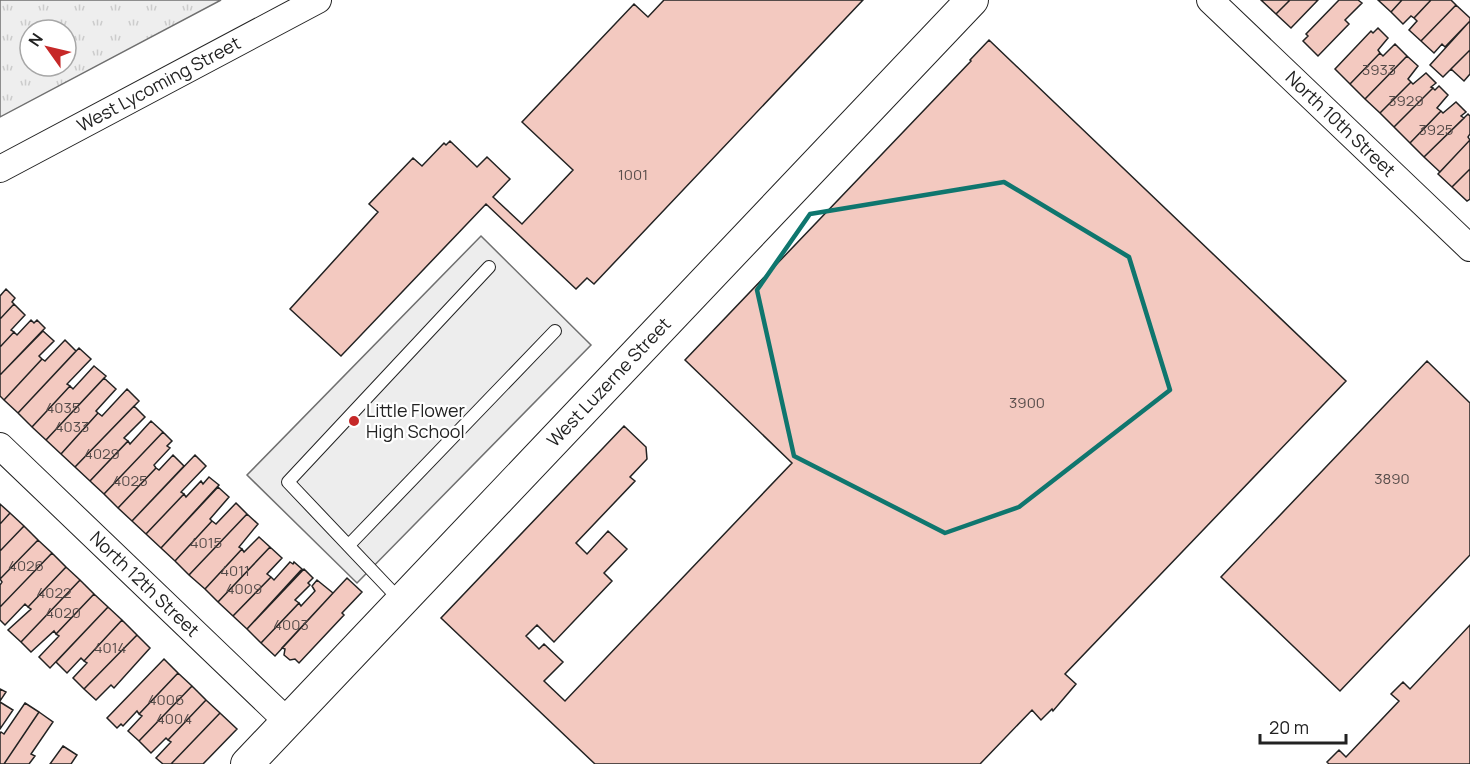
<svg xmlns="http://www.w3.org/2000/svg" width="1470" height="764" viewBox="0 0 1470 764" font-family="Manrope,sans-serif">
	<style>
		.grass { fill: url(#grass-tufts); stroke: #6f6f6f; stroke-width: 1.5; fill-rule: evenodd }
		.parking { fill: #ededed; stroke: #6f6f6f; stroke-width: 1.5 }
		.building { fill: #f3c9c0; stroke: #222; stroke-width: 1.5 }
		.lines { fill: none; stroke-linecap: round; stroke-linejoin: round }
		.service-casing { stroke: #222; stroke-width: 14 }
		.minor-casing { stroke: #222; stroke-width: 28 }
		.tertiary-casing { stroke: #222; stroke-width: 34 }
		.service { stroke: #fff; stroke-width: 12 }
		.minor { stroke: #fff; stroke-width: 26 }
		.tertiary { stroke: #fff; stroke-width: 32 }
		.marked { fill: none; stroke: #0f766e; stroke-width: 4.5; stroke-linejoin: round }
		.poi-dot { fill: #c62828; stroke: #fff; stroke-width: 2 }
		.labels { text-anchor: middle; stroke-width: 4.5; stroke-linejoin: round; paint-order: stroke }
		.number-label { font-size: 15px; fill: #564c4a }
		.street-label { font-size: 18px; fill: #222; stroke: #fff }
		.poi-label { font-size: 18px; fill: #222; stroke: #fff; text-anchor: start }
	</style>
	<defs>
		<pattern id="grass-tufts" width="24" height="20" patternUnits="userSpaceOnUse" patternTransform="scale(1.5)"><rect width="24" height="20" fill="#eee"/><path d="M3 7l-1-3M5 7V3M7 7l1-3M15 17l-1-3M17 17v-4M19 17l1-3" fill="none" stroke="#ccc"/></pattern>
	</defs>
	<rect width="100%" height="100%" fill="#fff"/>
	<path class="grass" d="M 0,0 L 221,0 L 0,117 ZM 30,30 L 66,30 L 66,66 L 30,66 Z"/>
	<path class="parking" d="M 481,236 L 591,345 L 357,583 L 247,475 Z"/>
	<path class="building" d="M 664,0 L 863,0 L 594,284 L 587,278 L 576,289 L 486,204 L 341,356 L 290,309 L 378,212 L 369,204 L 413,158 L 422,166 L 444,143 L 446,145 L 450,141 L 477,167 L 487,157 L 510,179 L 493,197 L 522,224 L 573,170 L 522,122 L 634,4 L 648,17 Z
		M 1261,0 L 1290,0 L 1276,14 Z
		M 1290,0 L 1318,0 L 1291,28 L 1276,14 Z
		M 1339,0 L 1358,0 L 1362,3 L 1345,20 L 1349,24 L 1318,56 L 1303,41 L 1308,36 L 1306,34 Z
		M 1378,0 L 1402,0 L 1391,12 Z
		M 1402,0 L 1431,0 L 1414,18 L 1411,16 L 1403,24 L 1391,12 Z
		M 1431,0 L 1451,0 L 1456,5 L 1421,41 L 1409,30 L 1417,21 L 1414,18 Z
		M 1456,5 L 1470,18 L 1470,21 L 1445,47 L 1442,44 L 1434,53 L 1421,41 Z
		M 1470,21 L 1470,50 L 1443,77 L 1430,65 Z
		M 1378,28 L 1388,38 L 1378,50 L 1380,53 L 1350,84 L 1335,69 L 1371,31 L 1373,33 Z
		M 989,40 L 1346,381 L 1065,674 L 1076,684 L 1053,711 L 1052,709 L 1041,720 L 1032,710 L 980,764 L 595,764 L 441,618 L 624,426 L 646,447 L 647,459 L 630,477 L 635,481 L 576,543 L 587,554 L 608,531 L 627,549 L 604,573 L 612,581 L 554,642 L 537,625 L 526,636 L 539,649 L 544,644 L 563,662 L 544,681 L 565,701 L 792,463 L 685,360 L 971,61 L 970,60 Z
		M 1395,44 L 1407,56 L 1365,99 L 1350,84 L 1380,53 L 1383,56 Z
		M 1470,50 L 1470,74 L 1464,81 L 1451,69 Z
		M 1407,56 L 1418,66 L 1408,79 L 1411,82 L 1380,113 L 1365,99 Z
		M 1426,73 L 1436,83 L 1431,87 L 1433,88 L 1394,127 L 1380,113 L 1411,82 L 1413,84 Z
		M 1439,86 L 1448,95 L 1437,108 L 1441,111 L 1410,143 L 1394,127 L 1433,88 L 1435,90 Z
		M 1456,102 L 1466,112 L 1461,116 L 1464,118 L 1424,157 L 1410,143 L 1441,111 L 1443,113 Z
		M 1468,114 L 1470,116 L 1470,134 L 1468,137 L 1470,140 L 1440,172 L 1424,157 Z
		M 1470,140 L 1470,169 L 1452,187 L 1438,174 Z
		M 1470,169 L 1470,199 L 1467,201 L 1452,187 Z
		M 6,289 L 15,298 L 12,302 L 14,304 L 0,319 L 0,296 Z
		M 14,304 L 25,315 L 11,330 L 14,332 L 0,347 L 0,319 Z
		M 31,320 L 34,323 L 37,320 L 45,328 L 0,375 L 0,347 L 14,332 L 17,335 Z
		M 43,331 L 54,341 L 39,356 L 42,359 L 4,400 L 0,396 L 0,375 Z
		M 65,340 L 76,351 L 18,413 L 4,400 L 42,359 L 45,361 Z
		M 79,348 L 91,359 L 67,384 L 70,386 L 32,427 L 18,413 Z
		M 1427,361 L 1470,403 L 1470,555 L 1340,691 L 1221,577 Z
		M 94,366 L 106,376 L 46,440 L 32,427 L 70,386 L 73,389 Z
		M 104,378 L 116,389 L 96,411 L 98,413 L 61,454 L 46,440 Z
		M 127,389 L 139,401 L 75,467 L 61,454 L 98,413 L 102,416 Z
		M 134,406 L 145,417 L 124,438 L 128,441 L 90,481 L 75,467 Z
		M 151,421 L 163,432 L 104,494 L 90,481 L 128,441 L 130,444 Z
		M 163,432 L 172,441 L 167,446 L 170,448 L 154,465 L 156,468 L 118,508 L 104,494 Z
		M 173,455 L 184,466 L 132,521 L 118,508 L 156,468 L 159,470 Z
		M 195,455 L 206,466 L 181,492 L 184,494 L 146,534 L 132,521 Z
		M 209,477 L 219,485 L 161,548 L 146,534 L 184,494 L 186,497 L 201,481 L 203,484 Z
		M 218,487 L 229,497 L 210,519 L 212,521 L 175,561 L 161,548 Z
		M 236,503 L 247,514 L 189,575 L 175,561 L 212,521 L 216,524 Z
		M 0,504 L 10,513 L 0,524 Z
		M 10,513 L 24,526 L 0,551 L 0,524 Z
		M 247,514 L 258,524 L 239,547 L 242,549 L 205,589 L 189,575 Z
		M 24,526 L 38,540 L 0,579 L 0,551 Z
		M 259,537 L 270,547 L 218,602 L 205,589 L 242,549 L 244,552 Z
		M 38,540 L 52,553 L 0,607 L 0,585 L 2,582 L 0,579 Z
		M 270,547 L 282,558 L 267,574 L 271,577 L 233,616 L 218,602 Z
		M 52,553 L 66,567 L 28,607 L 25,604 L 5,625 L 0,620 L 0,607 Z
		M 290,562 L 293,564 L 294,562 L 302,569 L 247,629 L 233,616 L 271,577 L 274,580 Z
		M 66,567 L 80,580 L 21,642 L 8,630 L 31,609 L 28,607 Z
		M 304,569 L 313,578 L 308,583 L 310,585 L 295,600 L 299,603 L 261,643 L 247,629 Z
		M 347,578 L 362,592 L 342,613 L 344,615 L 299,663 L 295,659 L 290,660 L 284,655 L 285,649 L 282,648 Z
		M 80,580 L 94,594 L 56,634 L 54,631 L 31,652 L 21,642 Z
		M 317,580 L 333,593 L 275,656 L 261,643 L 299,603 L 301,606 L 315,591 L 312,586 Z
		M 94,594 L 108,607 L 50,668 L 39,657 L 59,636 L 56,634 Z
		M 108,607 L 122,620 L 84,661 L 81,658 L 67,673 L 56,662 Z
		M 122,620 L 137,635 L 84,689 L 73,678 L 87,663 L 84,661 Z
		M 1470,625 L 1470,764 L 1329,764 L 1327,762 L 1339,750 L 1346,757 L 1399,701 L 1391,694 L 1403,682 L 1410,689 Z
		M 137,635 L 150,648 L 114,688 L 111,685 L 96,700 L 84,689 Z
		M 164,659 L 178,673 L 139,714 L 137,711 L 123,726 L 121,724 L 117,728 L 107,718 Z
		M 178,673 L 192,686 L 139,741 L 128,731 L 142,716 L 139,714 Z
		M 192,686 L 206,700 L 168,740 L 166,738 L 151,753 L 139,741 Z
		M 0,689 L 6,692 L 0,701 Z
		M 206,700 L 220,713 L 171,764 L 163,764 L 156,758 L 171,742 L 168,740 Z
		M 0,702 L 13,710 L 0,729 Z
		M 25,703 L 39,712 L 4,764 L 0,764 L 0,734 L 1,732 L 4,734 Z
		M 39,712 L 53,722 L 31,754 L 35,756 L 29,764 L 4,764 Z
		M 220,713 L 237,729 L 203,764 L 171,764 Z
		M 63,746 L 77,755 L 71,764 L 50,764 Z"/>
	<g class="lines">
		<defs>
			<path id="service" d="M 349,545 L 555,331
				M 400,600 L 288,482 L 489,267"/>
			<g id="minor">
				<path id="s1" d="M 1210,0 L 1470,248"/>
				<path id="s2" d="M 0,169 L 318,0"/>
				<path id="s3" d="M 0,446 L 287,721"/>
			</g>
			<g id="tertiary">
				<path id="s4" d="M 247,764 L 972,0"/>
			</g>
		</defs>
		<use href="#service" class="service-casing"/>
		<use href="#minor" class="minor-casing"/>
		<use href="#tertiary" class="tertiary-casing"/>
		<use href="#service" class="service"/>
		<use href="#minor" class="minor"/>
		<use href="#tertiary" class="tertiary"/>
	</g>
	<path class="marked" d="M 1004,182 L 1129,257 L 1170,390 L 1019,507 L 945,533 L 794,456 L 757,290 L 810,214 Z"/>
	<circle class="poi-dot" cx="354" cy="421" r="6"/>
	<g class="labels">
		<g class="number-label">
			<text x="1379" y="75">3933</text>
			<text x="1406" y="106">3929</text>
			<text x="1436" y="135">3925</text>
			<text x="633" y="180">1001</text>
			<text x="1027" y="408">3900</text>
			<text x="63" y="413">4035</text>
			<text x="72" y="432">4033</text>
			<text x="102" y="459">4029</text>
			<text x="1392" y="484">3890</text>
			<text x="130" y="486">4025</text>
			<text x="206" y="548">4015</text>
			<text x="26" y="571">4026</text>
			<text x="235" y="576">4011</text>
			<text x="244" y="594">4009</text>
			<text x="54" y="598">4022</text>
			<text x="63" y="618">4020</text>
			<text x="291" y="630">4003</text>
			<text x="110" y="653">4014</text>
			<text x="166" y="705">4006</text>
			<text x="174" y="724">4004</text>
		</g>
		<g class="street-label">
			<text dy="6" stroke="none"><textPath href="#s2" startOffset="180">West Lycoming Street</textPath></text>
			<text dy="6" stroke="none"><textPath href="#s1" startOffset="180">North 10th Street</textPath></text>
			<text dy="6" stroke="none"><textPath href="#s4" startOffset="526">West Luzerne Street</textPath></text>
			<text dy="6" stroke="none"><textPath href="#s3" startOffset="200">North 12th Street</textPath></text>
		</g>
		<g class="poi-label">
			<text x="366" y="417">Little Flower<tspan x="366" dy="21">High School</tspan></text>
		</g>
	</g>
	<g transform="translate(48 48) rotate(304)"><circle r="28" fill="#ffffff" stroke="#a7a7a7" stroke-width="1.5"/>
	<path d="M0-4.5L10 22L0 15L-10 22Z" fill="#c62828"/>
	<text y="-9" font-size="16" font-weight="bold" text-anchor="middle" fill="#222222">N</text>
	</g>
	<path d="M1260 734v9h86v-9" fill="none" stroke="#222222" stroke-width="3"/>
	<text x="1269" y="734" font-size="18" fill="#222222" stroke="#ffffff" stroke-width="4.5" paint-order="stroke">20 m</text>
</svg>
